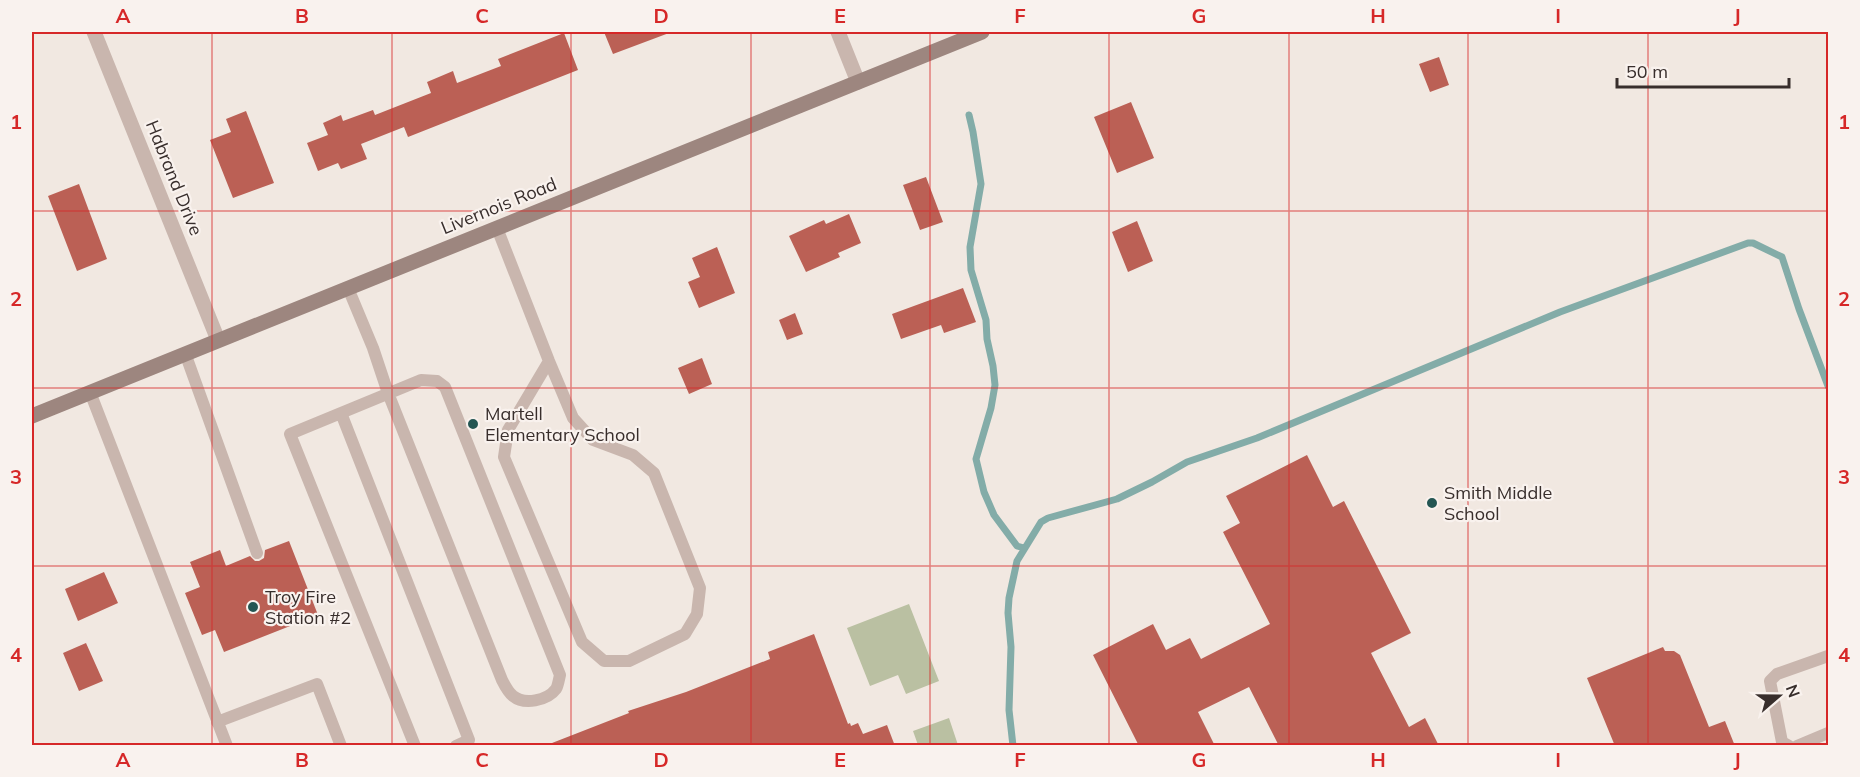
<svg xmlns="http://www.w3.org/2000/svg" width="1860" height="777" viewBox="0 0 1860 777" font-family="Mulish,sans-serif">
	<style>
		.green { fill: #bac0a2 }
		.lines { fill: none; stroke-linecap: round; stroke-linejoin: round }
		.stream { stroke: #83aca8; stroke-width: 7 }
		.building { fill: #bb6055 }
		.service { stroke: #c9b6ae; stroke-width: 12 }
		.minor { stroke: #c9b6ae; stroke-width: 15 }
		.secondary { stroke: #9d867f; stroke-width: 15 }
		.grid { fill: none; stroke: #d62828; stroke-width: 1.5; stroke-opacity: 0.55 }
		.poi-dot { fill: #245653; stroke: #f9f2ee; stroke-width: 2 }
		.labels { text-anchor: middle; stroke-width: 4.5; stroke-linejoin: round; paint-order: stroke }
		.street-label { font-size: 18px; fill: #382e2c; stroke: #f9f2ee }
		.poi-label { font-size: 18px; fill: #382e2c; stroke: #f9f2ee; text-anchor: start }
		.neatline { fill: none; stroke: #d62828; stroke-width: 2 }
		.grid-label { font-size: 20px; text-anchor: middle; font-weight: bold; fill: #d62828 }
	</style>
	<rect width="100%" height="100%" fill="#f1e8e1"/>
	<path class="green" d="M 909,604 L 939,681 L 906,694 L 898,675 L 870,686 L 847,628 Z
		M 949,718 L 958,745 L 918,745 L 913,731 Z"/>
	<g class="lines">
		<path class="stream" d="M 969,115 L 973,132 L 981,184 L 970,247 L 971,270 L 986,320 L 987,339 L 993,366 L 995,385 L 991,408 L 976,459 L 984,492 L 994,515 L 1017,546 L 1024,548
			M 1013,746 L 1009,710 L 1011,647 L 1008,613 L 1009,598 L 1017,561 L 1041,522 L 1048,518 L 1117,499 L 1152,482 L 1187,462 L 1257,438 L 1560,312 L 1748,243 L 1753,243 L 1782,257 L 1799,309 L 1828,386"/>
	</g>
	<path class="building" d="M 604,32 L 668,32 L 669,33 L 613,54 Z
		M 564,33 L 578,70 L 408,137 L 404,127 L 361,144 L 367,159 L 341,169 L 338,163 L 318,171 L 307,143 L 328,135 L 323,123 L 341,115 L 343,121 L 373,110 L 375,115 L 431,93 L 427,82 L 453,71 L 457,83 L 501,66 L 498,59 Z
		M 1439,57 L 1449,85 L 1430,92 L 1419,64 Z
		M 1131,102 L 1154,158 L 1117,173 L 1094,117 Z
		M 246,111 L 274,183 L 233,198 L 210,140 L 231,132 L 226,119 Z
		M 926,177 L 943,222 L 920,230 L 903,185 Z
		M 79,184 L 107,259 L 77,271 L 48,196 Z
		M 849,214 L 861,243 L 838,253 L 840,257 L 806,272 L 789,236 L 824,220 L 826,224 Z
		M 1137,221 L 1153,261 L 1128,272 L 1112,232 Z
		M 717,247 L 735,293 L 699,308 L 688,282 L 700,277 L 692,258 Z
		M 963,288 L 976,322 L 944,333 L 941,325 L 901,339 L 892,314 Z
		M 795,313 L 803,334 L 787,340 L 779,320 Z
		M 702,358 L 712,384 L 689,394 L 678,368 Z
		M 1307,455 L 1333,507 L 1344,501 L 1411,633 L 1371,653 L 1409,727 L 1425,718 L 1439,746 L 1279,746 L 1249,687 L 1198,712 L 1215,746 L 1139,746 L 1093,655 L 1153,624 L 1166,650 L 1190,638 L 1201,659 L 1270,624 L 1223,532 L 1240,523 L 1226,496 Z
		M 289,541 L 318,615 L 224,652 L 215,630 L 202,635 L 185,593 L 200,587 L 190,562 L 220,550 L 226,566 L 250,556 L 255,561 L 259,561 L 264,558 L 265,550 Z
		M 104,572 L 118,603 L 78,621 L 65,589 Z
		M 814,634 L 848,724 L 850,723 L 851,726 L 858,723 L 863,734 L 887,725 L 895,746 L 552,746 L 552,743 L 629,713 L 628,711 L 686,692 L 770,659 L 768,652 Z
		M 86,643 L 103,681 L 79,691 L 63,653 Z
		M 1663,647 L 1665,651 L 1674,651 L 1680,655 L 1709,727 L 1725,721 L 1735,746 L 1615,746 L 1587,678 Z"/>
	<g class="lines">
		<path class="service" d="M 497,228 L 549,361 L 573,418 L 593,440 L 633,455 L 654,473 L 700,588 L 697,614 L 685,634 L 629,661 L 604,661 L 582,642 L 504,457 L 508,430 L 549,361
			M 348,288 L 373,348 L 388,393 L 502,680 C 505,686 508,692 513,696 C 524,705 547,701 556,689 C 558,686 559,679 560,675 L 445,387 L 437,381 L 421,380 L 290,434 L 415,746
			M 185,353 L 257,553
			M 90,392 L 227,746
			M 341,413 L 469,740 L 456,746
			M 217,722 L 317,684 L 341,746
			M 1789,746 L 1782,742 L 1770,681 L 1777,674 L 1828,656
			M 1797,746 L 1828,733"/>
		<path class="minor" d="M 94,32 L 218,340
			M 838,32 L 858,82"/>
		<path class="secondary" d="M 32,416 L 982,32"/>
	</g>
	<path class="grid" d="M 212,32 L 212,746M 392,32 L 392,746M 571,32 L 571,746M 751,32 L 751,746M 930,32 L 930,746M 1109,32 L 1109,746M 1289,32 L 1289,746M 1468,32 L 1468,746M 1648,32 L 1648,746M 32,211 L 1828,211M 32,388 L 1828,388M 32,566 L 1828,566"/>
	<g class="poi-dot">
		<circle cx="473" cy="424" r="6"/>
		<circle cx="1432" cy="503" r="6"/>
		<circle cx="253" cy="607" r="6"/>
	</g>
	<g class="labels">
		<g class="street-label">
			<text transform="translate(174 178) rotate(68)" y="6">Habrand Drive</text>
			<text transform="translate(499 206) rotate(-22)" y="6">Livernois Road</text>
		</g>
		<g class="poi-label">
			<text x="485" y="420">Martell<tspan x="485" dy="21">Elementary School</tspan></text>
			<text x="1444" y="499">Smith Middle<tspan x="1444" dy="21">School</tspan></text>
			<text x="265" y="603">Troy Fire<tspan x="265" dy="21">Station #2</tspan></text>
		</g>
	</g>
	<rect width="1860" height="777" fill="none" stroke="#f9f2ee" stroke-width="66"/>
	<g transform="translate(1779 696) rotate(70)" stroke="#f9f2ee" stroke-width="4.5" paint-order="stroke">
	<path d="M0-4.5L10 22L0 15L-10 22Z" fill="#382e2c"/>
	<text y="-9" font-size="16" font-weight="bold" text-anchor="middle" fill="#382e2c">N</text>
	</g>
	<path d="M1617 78v9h172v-9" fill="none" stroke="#382e2c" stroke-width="3"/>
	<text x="1626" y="78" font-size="18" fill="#382e2c" stroke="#f9f2ee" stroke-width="4.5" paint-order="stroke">50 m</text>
	<rect x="33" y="33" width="1794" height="711" class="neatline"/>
	<g class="grid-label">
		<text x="123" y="23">A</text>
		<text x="302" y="23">B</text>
		<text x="482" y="23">C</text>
		<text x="661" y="23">D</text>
		<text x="840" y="23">E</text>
		<text x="1020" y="23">F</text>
		<text x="1199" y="23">G</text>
		<text x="1378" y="23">H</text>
		<text x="1558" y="23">I</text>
		<text x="1737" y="23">J</text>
		<text x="16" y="129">1</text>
		<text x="1844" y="129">1</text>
		<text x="16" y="306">2</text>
		<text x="1844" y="306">2</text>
		<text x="16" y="484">3</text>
		<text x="1844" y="484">3</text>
		<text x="16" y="662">4</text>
		<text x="1844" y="662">4</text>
		<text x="123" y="767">A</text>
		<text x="302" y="767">B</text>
		<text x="482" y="767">C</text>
		<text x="661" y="767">D</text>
		<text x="840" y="767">E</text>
		<text x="1020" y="767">F</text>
		<text x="1199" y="767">G</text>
		<text x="1378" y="767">H</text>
		<text x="1558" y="767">I</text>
		<text x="1737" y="767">J</text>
	</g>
</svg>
